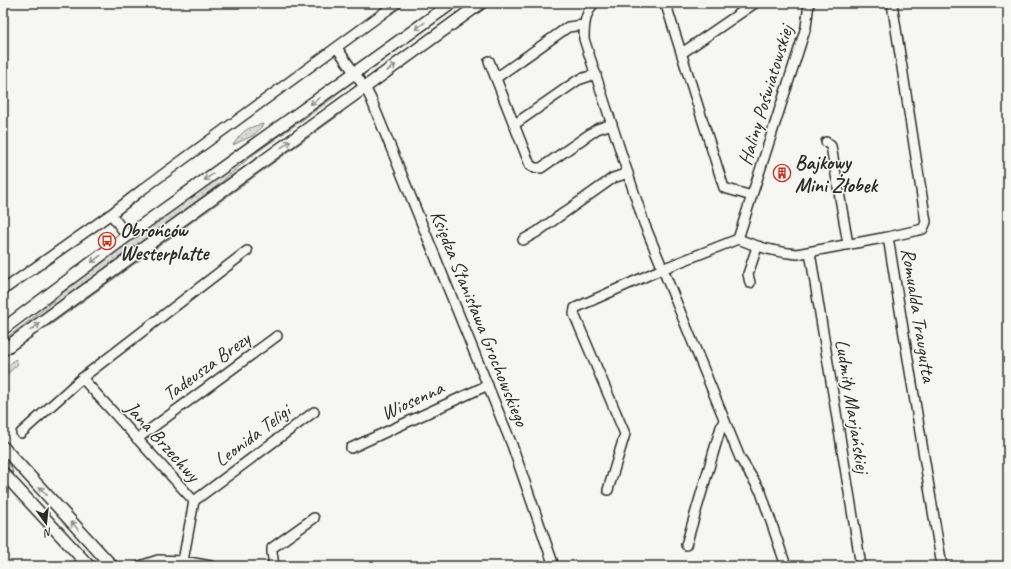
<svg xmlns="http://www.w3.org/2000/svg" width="1011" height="569" viewBox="0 0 1011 569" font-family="Caveat,sans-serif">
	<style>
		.grass { fill: url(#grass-dots); stroke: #828280 }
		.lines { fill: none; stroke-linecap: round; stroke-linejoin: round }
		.minor-casing { stroke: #2b2b2b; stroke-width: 12 }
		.major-casing { stroke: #2b2b2b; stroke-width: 14 }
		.minor { stroke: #f6f6f2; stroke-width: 9 }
		.major { stroke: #f6f6f2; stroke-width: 11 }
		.oneway { stroke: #90908e }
		.labels { text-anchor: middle; stroke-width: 3; stroke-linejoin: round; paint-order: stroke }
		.street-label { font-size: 20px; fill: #2b2b2b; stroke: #f6f6f2 }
		.poi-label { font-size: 20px; font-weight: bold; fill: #2b2b2b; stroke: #f6f6f2; text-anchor: start }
	</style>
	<defs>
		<pattern id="grass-dots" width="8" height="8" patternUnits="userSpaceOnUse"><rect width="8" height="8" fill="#d9d9d5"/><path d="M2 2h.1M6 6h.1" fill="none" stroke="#babab7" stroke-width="1.8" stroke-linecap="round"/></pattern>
	</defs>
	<rect width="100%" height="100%" fill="#f6f6f2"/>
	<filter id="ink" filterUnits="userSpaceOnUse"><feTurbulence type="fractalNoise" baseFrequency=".025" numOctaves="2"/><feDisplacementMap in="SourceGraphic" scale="8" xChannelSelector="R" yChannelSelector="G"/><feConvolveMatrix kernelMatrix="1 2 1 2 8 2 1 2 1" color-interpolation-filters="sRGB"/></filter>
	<g filter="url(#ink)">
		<path class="grass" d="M 334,93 L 336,96 L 249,158 L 216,187 L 3,345 L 3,340 L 24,325 L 83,276 Z
			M 343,108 L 342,113 L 49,326 L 60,313 Z
			M 263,124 L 263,125 L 254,135 L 233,145 C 243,131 245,128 263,124 Z
			M 15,359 L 18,364 L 3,378 L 3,367 L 7,363 L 9,365 Z
			M 3,455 L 10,462 L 13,473 L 3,463 Z"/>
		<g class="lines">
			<defs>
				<path id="minor" d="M 594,3 C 585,14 584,25 584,39 L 644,223 L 740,458 L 761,492 L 786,566
					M 664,3 L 667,8 L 724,188 L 752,196
					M 892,3 L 926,222 L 923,229 L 888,237 L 942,566
					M 337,48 L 367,91 L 371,99 L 512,445 L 554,566
					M 682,53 L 755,3
					M 489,61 L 530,165 L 535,168 L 541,168 L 597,129 L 612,124
					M 496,78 L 568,27 L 584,25
					M 515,124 L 578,80 L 596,74
					M 826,142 L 831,146 L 848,244
					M 111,214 L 127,236
					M 738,239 L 806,27 L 809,3
					M 523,240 L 537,232 L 613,178 L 628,173
					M 810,252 L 861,566
					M 750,283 L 748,274 L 757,247
					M 3,290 L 111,214 L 143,189 L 397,3
					M 82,378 L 194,501 L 183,561
					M 21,433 L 82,378 L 247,251
					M 137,439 L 277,336
					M 351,448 L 488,385
					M 608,490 L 625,434 L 574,314 L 575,308 L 662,269 L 738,239 C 757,247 776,252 797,254 L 888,237
					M 194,501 L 314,412
					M 686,545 L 721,427 L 724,420
					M 140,566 L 158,560 L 183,561 L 211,566
					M 274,566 L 272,552 L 272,548 L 314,518"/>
				<path id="major" d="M 3,329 L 127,236 L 452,3
					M 3,350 L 481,3
					M 3,447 L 112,566
					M 3,473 L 89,566"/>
			</defs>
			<use href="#minor" class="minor-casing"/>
			<use href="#major" class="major-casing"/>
			<use href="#minor" class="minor"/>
			<use href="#major" class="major"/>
		</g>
		<defs><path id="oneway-shaft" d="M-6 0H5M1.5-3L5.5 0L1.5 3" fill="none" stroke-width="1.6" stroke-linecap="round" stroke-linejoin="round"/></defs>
		<g class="oneway">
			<use href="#oneway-shaft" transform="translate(420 26) rotate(144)"/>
			<use href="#oneway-shaft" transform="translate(391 68) rotate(-36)"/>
			<use href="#oneway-shaft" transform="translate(315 101) rotate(144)"/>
			<use href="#oneway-shaft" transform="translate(286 144) rotate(-36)"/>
			<use href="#oneway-shaft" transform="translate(209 177) rotate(144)"/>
			<use href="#oneway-shaft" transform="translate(96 259) rotate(143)"/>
			<use href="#oneway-shaft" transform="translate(35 327) rotate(-36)"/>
			<use href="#oneway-shaft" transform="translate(43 491) rotate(-133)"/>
			<use href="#oneway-shaft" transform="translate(75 526) rotate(-132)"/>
		</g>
	</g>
	<defs>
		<symbol id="building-ring" viewBox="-11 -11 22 22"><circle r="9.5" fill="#f6f6f2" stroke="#c8321e" stroke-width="1.5"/><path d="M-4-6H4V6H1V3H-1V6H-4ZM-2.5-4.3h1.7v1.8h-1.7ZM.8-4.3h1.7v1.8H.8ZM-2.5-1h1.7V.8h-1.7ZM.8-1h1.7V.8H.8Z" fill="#c8321e"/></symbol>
		<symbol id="bus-ring" viewBox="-11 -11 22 22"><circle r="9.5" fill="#f6f6f2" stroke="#c8321e" stroke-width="1.5"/><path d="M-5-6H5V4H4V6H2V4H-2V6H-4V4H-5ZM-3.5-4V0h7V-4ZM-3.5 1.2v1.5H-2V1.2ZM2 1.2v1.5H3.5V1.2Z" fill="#c8321e"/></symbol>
	</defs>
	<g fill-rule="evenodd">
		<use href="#building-ring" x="772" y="163" width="20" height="20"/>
		<use href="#bus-ring" x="97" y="231" width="20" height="20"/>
	</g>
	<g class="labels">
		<g class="street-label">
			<text transform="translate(765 95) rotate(-73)" y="7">Haliny Poświatowskiej</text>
			<text transform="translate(919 315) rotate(81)" y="7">Romualda Traugutta</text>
			<text transform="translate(480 318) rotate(68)" y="7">Księdza Stanisława Grochowskiego</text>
			<text transform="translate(206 366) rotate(-36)" y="7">Tadeusza Brezy</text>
			<text transform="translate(412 400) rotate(-25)" y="7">Wiosenna</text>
			<text transform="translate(853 406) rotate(81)" y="7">Ludmiły Marjańskiej</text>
			<text transform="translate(252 435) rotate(-37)" y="7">Leonida Teligi</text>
			<text transform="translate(163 441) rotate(48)" y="7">Jana Brzechwy</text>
		</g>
		<g class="poi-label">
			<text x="795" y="169">Bajkowy<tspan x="795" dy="23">Mini Żłobek</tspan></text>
			<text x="120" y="237">Obrońców<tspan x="120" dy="23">Westerplatte</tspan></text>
		</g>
	</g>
	<rect width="1011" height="569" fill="none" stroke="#f6f6f2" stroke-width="16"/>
	<rect x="8" y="8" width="995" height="553" fill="none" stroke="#2b2b2b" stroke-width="1.5" filter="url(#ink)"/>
	<g transform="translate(46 523) rotate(165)" stroke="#f6f6f2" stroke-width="3" paint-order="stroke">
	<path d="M0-3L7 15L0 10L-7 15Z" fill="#2b2b2b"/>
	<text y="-6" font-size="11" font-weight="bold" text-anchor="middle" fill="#2b2b2b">N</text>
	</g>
</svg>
